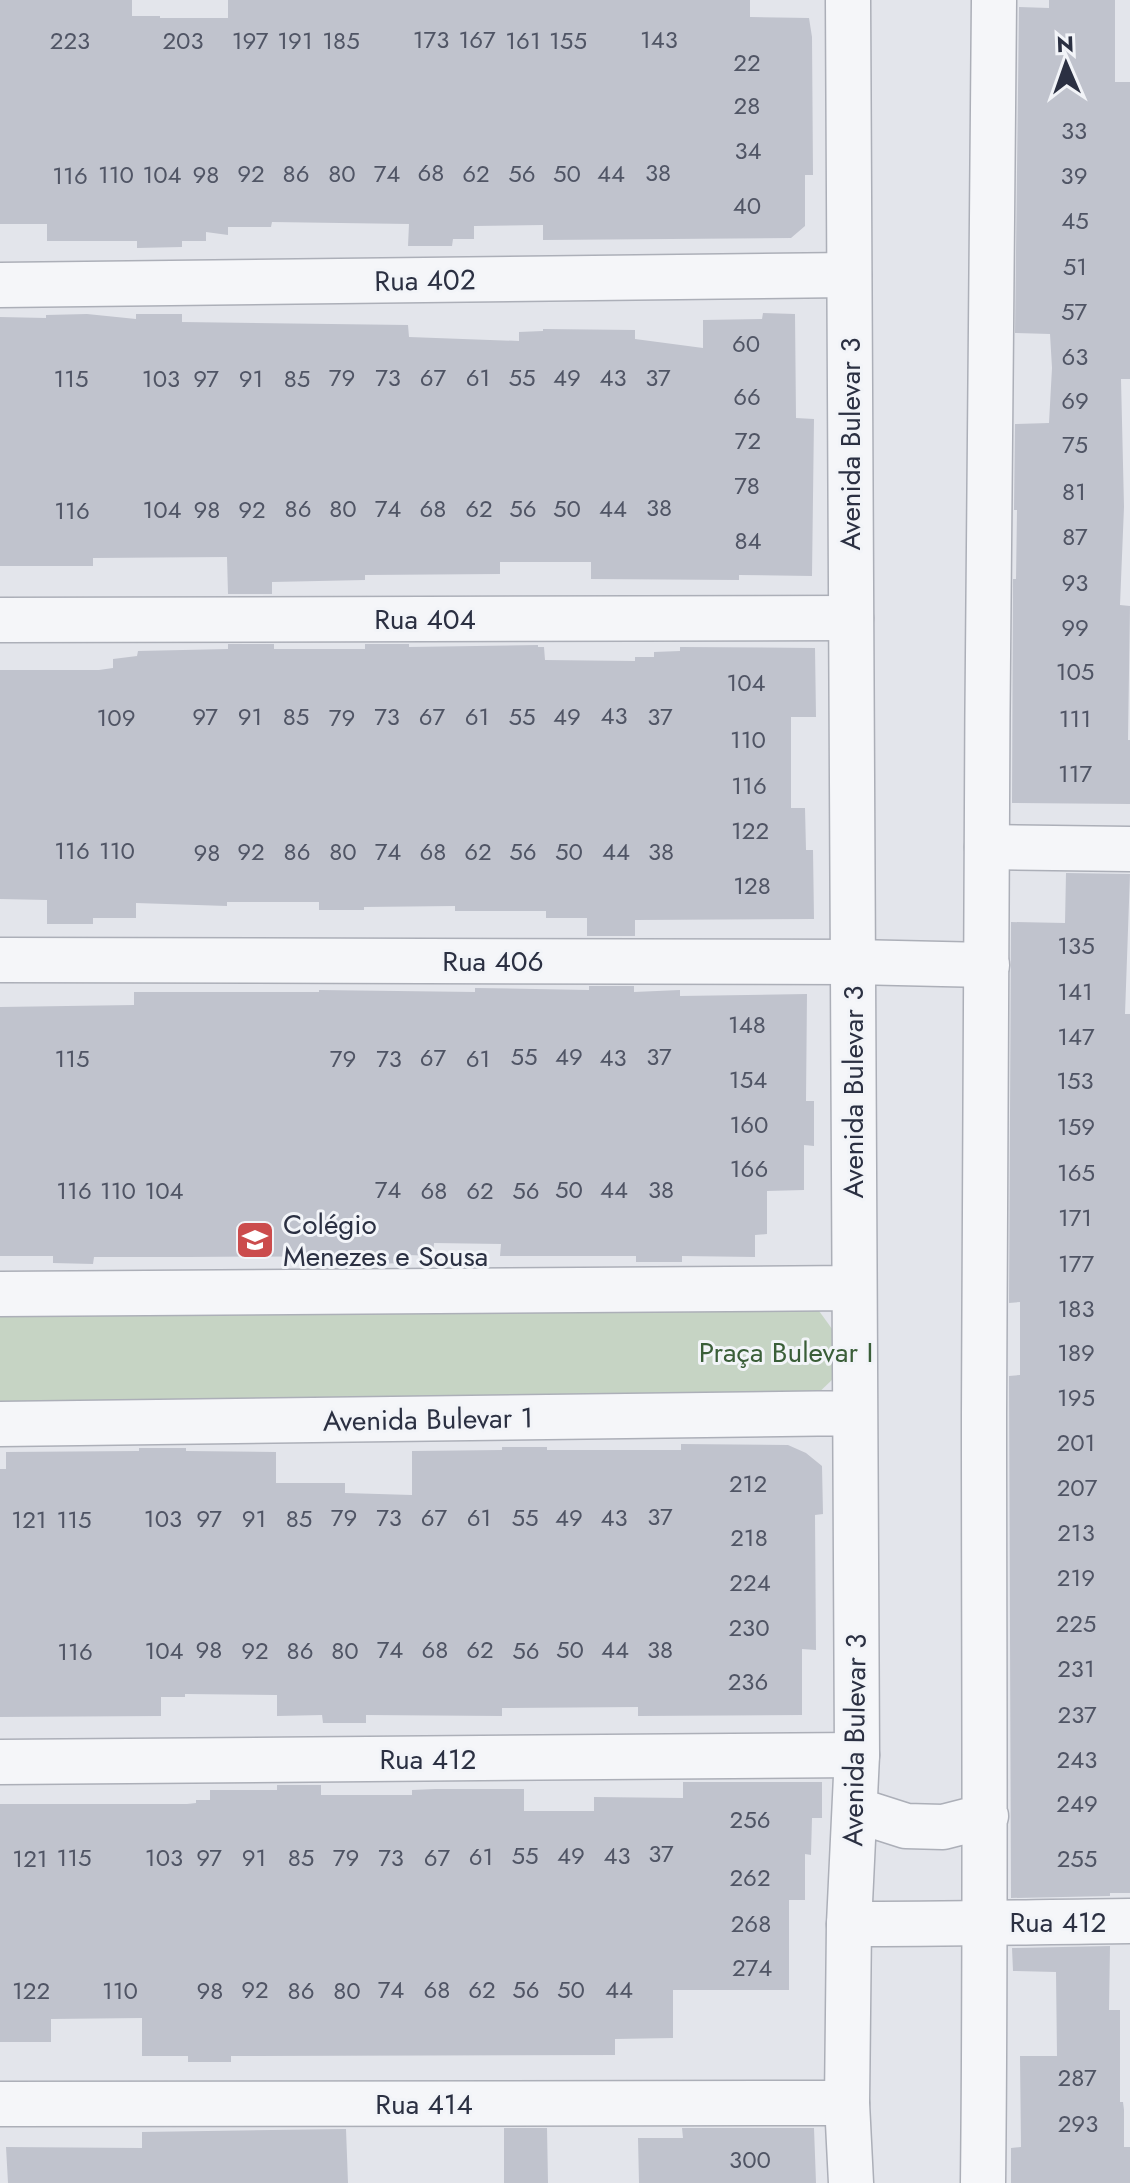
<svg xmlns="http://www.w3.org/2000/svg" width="1130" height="2183" viewBox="0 0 1130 2183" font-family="Jost,sans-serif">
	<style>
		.green { fill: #c6d4c4 }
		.building { fill: #c0c3cd }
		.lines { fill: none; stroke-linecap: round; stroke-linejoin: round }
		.minor-casing { stroke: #acafb8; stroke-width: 47 }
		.tertiary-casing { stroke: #acafb8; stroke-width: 47 }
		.minor { stroke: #f5f6f9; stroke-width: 44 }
		.tertiary { stroke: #f5f6f9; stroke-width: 44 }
		.labels { text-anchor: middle; stroke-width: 6; stroke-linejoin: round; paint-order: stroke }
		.number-label { font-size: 24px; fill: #505565 }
		.street-label { font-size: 28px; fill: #2b3042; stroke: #f2f4f8 }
		.poi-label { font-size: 28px; fill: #2b3042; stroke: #f2f4f8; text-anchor: start }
		.park-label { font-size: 28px; fill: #3a5e38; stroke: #f2f4f8 }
	</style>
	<rect width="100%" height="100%" fill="#e3e5eb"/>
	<path class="green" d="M 814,1304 L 835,1333 L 835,1377 L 811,1400 L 0,1401 L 0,1309 Z"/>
	<path class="building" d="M 0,0 L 132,0 L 132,16 L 160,16 L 160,18 L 228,18 L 228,0 L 750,0 L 750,17 L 809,18 L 812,37 L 813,175 L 805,175 L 805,226 L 791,238 L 543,240 L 543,225 L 474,226 L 474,239 L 453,239 L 452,246 L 408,246 L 409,224 L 272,222 L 271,227 L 228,227 L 228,235 L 206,232 L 206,241 L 182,241 L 182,247 L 137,248 L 137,241 L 47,241 L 47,224 L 0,224 Z
		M 1049,0 L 1115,0 L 1115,82 L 1130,82 L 1130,379 L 1121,379 L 1124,507 L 1120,605 L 1130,606 L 1128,740 L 1130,740 L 1130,804 L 1012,803 L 1013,579 L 1016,579 L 1017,510 L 1014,510 L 1015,424 L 1049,423 L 1052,368 L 1050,334 L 1015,333 L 1019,7 L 1049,8 Z
		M 763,313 L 795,314 L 796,418 L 814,419 L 812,576 L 739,575 L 739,580 L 591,579 L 591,562 L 500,562 L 500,574 L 365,575 L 365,580 L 272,582 L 272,594 L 228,594 L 227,557 L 93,558 L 93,566 L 0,566 L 0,317 L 46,318 L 46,315 L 87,314 L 136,319 L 136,314 L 182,314 L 182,322 L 408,325 L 409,337 L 519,341 L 519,332 L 543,331 L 543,329 L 635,330 L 635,339 L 703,348 L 703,320 L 762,319 Z
		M 228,644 L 274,644 L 274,649 L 365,649 L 365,644 L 409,644 L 409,647 L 538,645 L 538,647 L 544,647 L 545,660 L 635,661 L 635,657 L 654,657 L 654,652 L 680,651 L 680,647 L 815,648 L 816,717 L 791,717 L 791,808 L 805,808 L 806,850 L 813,850 L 814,919 L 635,920 L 635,936 L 587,936 L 587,918 L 546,918 L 546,911 L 455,911 L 455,906 L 364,907 L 364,910 L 319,910 L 319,902 L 227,902 L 227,906 L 136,903 L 136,918 L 93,918 L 93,924 L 47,924 L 47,900 L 0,899 L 0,670 L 99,670 L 113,668 L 113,659 L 137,656 L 138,651 L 228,649 Z
		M 1066,873 L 1130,874 L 1125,1014 L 1130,1014 L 1130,1893 L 1110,1893 L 1110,1896 L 1011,1898 L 1009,1376 L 1020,1375 L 1020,1302 L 1009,1303 L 1011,922 L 1065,923 Z
		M 589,986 L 634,986 L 634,992 L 680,990 L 680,996 L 807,994 L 806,1101 L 814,1101 L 814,1146 L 804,1145 L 804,1190 L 767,1191 L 767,1234 L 755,1235 L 755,1257 L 682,1256 L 682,1262 L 636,1262 L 636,1256 L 500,1256 L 501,1244 L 434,1243 L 433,1256 L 409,1255 L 409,1263 L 364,1264 L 364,1256 L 188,1257 L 94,1257 L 93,1264 L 53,1263 L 53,1256 L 0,1256 L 0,1007 L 134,1005 L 134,992 L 319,992 L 319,990 L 475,992 L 475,988 L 589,990 Z
		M 681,1444 L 788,1445 L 806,1453 L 822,1466 L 823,1514 L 815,1515 L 816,1650 L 802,1649 L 802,1715 L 638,1716 L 638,1707 L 502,1708 L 502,1716 L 366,1715 L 366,1723 L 323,1723 L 322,1715 L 277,1716 L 277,1695 L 185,1694 L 185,1697 L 161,1697 L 161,1716 L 0,1717 L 0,1469 L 6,1469 L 6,1452 L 139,1451 L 139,1448 L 186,1448 L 186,1451 L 276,1452 L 276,1483 L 345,1483 L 345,1493 L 412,1495 L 412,1451 L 502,1450 L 502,1447 L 547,1447 L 547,1450 L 681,1450 Z
		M 683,1782 L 822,1782 L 822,1818 L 812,1818 L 811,1855 L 805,1854 L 805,1900 L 789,1900 L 789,1990 L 673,1990 L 673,2038 L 615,2039 L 615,2055 L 231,2056 L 231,2062 L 188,2062 L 188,2056 L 142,2056 L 142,2018 L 51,2019 L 51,2042 L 0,2042 L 0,1804 L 187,1804 L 196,1803 L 196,1800 L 210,1800 L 210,1790 L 277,1790 L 277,1785 L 321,1785 L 321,1795 L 412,1795 L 412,1790 L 435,1789 L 524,1789 L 524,1811 L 594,1811 L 594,1797 L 683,1798 Z
		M 1110,1946 L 1109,2010 L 1120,2010 L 1120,2102 L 1123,2102 L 1124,2110 L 1124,2147 L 1130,2147 L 1130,2183 L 1011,2183 L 1011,2148 L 1021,2147 L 1020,2056 L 1057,2056 L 1056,1972 L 1013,1971 L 1012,1948 Z
		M 504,2128 L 547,2128 L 548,2183 L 504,2183 Z
		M 682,2128 L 814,2128 L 816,2183 L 639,2183 L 638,2138 L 683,2138 Z
		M 346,2129 L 348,2183 L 8,2183 L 6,2147 L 142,2148 L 142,2132 Z"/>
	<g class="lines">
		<defs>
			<path id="minor" d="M 0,285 L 849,275
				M 0,620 L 851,618
				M 987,847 L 1130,849
				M 0,960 L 853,962 L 987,965
				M 0,1762 L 857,1755
				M 849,1924 C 943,1924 1036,1922 1130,1921
				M 0,2104 L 847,2103"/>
			<path id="tertiary" d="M 848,0 L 857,1755 L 849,1924 L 847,2103 L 851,2183
				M 0,1294 L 854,1288
				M 0,1424 L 855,1413
				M 856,1810 L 906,1826 L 943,1827 L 986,1816
				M 983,2183 C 986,1927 984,1671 984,1415 C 986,943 988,472 994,0"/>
		</defs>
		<use href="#minor" class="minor-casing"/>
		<use href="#tertiary" class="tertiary-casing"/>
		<use href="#minor" class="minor"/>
		<use href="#tertiary" class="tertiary"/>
	</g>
	<defs>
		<symbol id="school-square" viewBox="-11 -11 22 22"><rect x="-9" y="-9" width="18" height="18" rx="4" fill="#cb4c4d" stroke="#f2f4f8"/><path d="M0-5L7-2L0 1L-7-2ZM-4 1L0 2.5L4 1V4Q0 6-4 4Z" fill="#fff"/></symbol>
	</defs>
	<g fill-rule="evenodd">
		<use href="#school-square" x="233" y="1218" width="44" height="44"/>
	</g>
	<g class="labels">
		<g class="number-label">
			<text x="431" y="48">173</text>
			<text x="477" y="48">167</text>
			<text x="659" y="48">143</text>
			<text x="70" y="49">223</text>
			<text x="183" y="49">203</text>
			<text x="250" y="49">197</text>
			<text x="295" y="49">191</text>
			<text x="341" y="49">185</text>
			<text x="523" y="49">161</text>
			<text x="568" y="49">155</text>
			<text x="747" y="71">22</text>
			<text x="747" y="114">28</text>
			<text x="1074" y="139">33</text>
			<text x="748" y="159">34</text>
			<text x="431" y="181">68</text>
			<text x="658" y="181">38</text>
			<text x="251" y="182">92</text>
			<text x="296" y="182">86</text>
			<text x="342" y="182">80</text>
			<text x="387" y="182">74</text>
			<text x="476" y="182">62</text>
			<text x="522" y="182">56</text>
			<text x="567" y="182">50</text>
			<text x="611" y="182">44</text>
			<text x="116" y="183">110</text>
			<text x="162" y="183">104</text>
			<text x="206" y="183">98</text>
			<text x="70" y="184">116</text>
			<text x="1074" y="184">39</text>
			<text x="747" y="214">40</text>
			<text x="1075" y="229">45</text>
			<text x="1075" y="275">51</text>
			<text x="1074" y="320">57</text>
			<text x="746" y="352">60</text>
			<text x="1075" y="365">63</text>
			<text x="342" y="386">79</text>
			<text x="388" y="386">73</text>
			<text x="433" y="386">67</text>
			<text x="478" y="386">61</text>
			<text x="522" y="386">55</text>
			<text x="567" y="386">49</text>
			<text x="613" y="386">43</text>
			<text x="658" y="386">37</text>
			<text x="71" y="387">115</text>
			<text x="161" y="387">103</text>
			<text x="206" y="387">97</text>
			<text x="251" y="387">91</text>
			<text x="297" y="387">85</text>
			<text x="747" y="405">66</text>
			<text x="1075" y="409">69</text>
			<text x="748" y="449">72</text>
			<text x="1075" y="453">75</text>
			<text x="747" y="494">78</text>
			<text x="1074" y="500">81</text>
			<text x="659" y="516">38</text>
			<text x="298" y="517">86</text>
			<text x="343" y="517">80</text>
			<text x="388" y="517">74</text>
			<text x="433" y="517">68</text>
			<text x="479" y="517">62</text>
			<text x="523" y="517">56</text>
			<text x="567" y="517">50</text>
			<text x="613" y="517">44</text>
			<text x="162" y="518">104</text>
			<text x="207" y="518">98</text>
			<text x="252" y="518">92</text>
			<text x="72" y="519">116</text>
			<text x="1075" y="545">87</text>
			<text x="748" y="549">84</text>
			<text x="1075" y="591">93</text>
			<text x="1075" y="636">99</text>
			<text x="1075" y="680">105</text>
			<text x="746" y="691">104</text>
			<text x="614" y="724">43</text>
			<text x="205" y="725">97</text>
			<text x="250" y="725">91</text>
			<text x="296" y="725">85</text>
			<text x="387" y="725">73</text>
			<text x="432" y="725">67</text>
			<text x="477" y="725">61</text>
			<text x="522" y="725">55</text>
			<text x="567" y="725">49</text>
			<text x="660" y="725">37</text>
			<text x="116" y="726">109</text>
			<text x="342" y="726">79</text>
			<text x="1075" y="727">111</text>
			<text x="748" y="748">110</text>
			<text x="1075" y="782">117</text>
			<text x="749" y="794">116</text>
			<text x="750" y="839">122</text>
			<text x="72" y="859">116</text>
			<text x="117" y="859">110</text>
			<text x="251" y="860">92</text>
			<text x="297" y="860">86</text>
			<text x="343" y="860">80</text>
			<text x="388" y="860">74</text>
			<text x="433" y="860">68</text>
			<text x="478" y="860">62</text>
			<text x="523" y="860">56</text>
			<text x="569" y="860">50</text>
			<text x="616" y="860">44</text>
			<text x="661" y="860">38</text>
			<text x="207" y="861">98</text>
			<text x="752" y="894">128</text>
			<text x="1076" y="954">135</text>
			<text x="1075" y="1000">141</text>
			<text x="747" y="1033">148</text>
			<text x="1076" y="1045">147</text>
			<text x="524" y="1065">55</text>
			<text x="569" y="1065">49</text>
			<text x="659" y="1065">37</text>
			<text x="433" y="1066">67</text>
			<text x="613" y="1066">43</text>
			<text x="72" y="1067">115</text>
			<text x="343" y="1067">79</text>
			<text x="389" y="1067">73</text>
			<text x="478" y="1067">61</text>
			<text x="748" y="1088">154</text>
			<text x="1075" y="1089">153</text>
			<text x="749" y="1133">160</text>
			<text x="1076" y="1135">159</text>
			<text x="749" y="1177">166</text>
			<text x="1076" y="1181">165</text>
			<text x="388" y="1198">74</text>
			<text x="569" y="1198">50</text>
			<text x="614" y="1198">44</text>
			<text x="661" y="1198">38</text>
			<text x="74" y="1199">116</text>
			<text x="118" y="1199">110</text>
			<text x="164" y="1199">104</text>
			<text x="434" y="1199">68</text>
			<text x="480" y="1199">62</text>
			<text x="526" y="1199">56</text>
			<text x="1075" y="1226">171</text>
			<text x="1076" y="1272">177</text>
			<text x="1076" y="1317">183</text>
			<text x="1076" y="1361">189</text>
			<text x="1076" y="1406">195</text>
			<text x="1076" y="1451">201</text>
			<text x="748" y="1492">212</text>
			<text x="1077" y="1496">207</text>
			<text x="660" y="1525">37</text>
			<text x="344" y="1526">79</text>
			<text x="389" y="1526">73</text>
			<text x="434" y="1526">67</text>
			<text x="479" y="1526">61</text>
			<text x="525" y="1526">55</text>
			<text x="569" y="1526">49</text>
			<text x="614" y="1526">43</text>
			<text x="163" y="1527">103</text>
			<text x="209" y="1527">97</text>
			<text x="254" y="1527">91</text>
			<text x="299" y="1527">85</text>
			<text x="29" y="1528">121</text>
			<text x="74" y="1528">115</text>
			<text x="1076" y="1541">213</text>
			<text x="749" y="1546">218</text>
			<text x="1076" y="1586">219</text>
			<text x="750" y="1591">224</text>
			<text x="1076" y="1632">225</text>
			<text x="749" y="1636">230</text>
			<text x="209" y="1658">98</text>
			<text x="390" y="1658">74</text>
			<text x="435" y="1658">68</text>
			<text x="480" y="1658">62</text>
			<text x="570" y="1658">50</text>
			<text x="615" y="1658">44</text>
			<text x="660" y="1658">38</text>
			<text x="164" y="1659">104</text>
			<text x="255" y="1659">92</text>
			<text x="300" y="1659">86</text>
			<text x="345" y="1659">80</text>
			<text x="526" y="1659">56</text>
			<text x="75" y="1660">116</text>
			<text x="1076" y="1677">231</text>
			<text x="748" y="1690">236</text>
			<text x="1077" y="1723">237</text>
			<text x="1077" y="1768">243</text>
			<text x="1077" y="1812">249</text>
			<text x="750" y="1828">256</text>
			<text x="661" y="1862">37</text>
			<text x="525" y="1864">55</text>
			<text x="571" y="1864">49</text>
			<text x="617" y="1864">43</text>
			<text x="481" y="1865">61</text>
			<text x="74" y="1866">115</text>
			<text x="164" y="1866">103</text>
			<text x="209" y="1866">97</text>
			<text x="254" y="1866">91</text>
			<text x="301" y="1866">85</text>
			<text x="346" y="1866">79</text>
			<text x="391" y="1866">73</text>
			<text x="437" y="1866">67</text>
			<text x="30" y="1867">121</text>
			<text x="1077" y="1867">255</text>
			<text x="750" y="1886">262</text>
			<text x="751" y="1932">268</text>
			<text x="752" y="1976">274</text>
			<text x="255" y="1998">92</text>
			<text x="391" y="1998">74</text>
			<text x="437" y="1998">68</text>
			<text x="482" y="1998">62</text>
			<text x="526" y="1998">56</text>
			<text x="571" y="1998">50</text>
			<text x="619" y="1998">44</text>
			<text x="31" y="1999">122</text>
			<text x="120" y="1999">110</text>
			<text x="210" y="1999">98</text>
			<text x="301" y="1999">86</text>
			<text x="347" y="1999">80</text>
			<text x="1077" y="2086">287</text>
			<text x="1078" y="2132">293</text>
			<text x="750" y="2168">300</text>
		</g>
		<g class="street-label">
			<text transform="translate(425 280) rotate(-1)" y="10">Rua 402</text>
			<text transform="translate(850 444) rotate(-90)" y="10">Avenida Bulevar 3</text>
			<text x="425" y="629">Rua 404</text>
			<text x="493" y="971">Rua 406</text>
			<text transform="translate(853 1092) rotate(-90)" y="10">Avenida Bulevar 3</text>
			<text transform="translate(428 1419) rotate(-1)" y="10">Avenida Bulevar 1</text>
			<text transform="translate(854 1740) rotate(-89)" y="10">Avenida Bulevar 3</text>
			<text x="428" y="1769">Rua 412</text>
			<text x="1058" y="1932">Rua 412</text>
			<text x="424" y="2114">Rua 414</text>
		</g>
		<g class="poi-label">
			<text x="283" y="1234">Colégio<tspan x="283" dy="32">Menezes e Sousa</tspan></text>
		</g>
		<g class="park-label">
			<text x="786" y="1362">Praça Bulevar I</text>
		</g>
	</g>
	<g transform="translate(1066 64) rotate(358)" stroke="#f2f4f8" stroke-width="6" paint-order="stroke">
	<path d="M0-6L14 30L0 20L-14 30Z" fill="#2b3042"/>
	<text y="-12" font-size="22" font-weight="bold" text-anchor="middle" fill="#2b3042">N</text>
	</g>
</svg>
